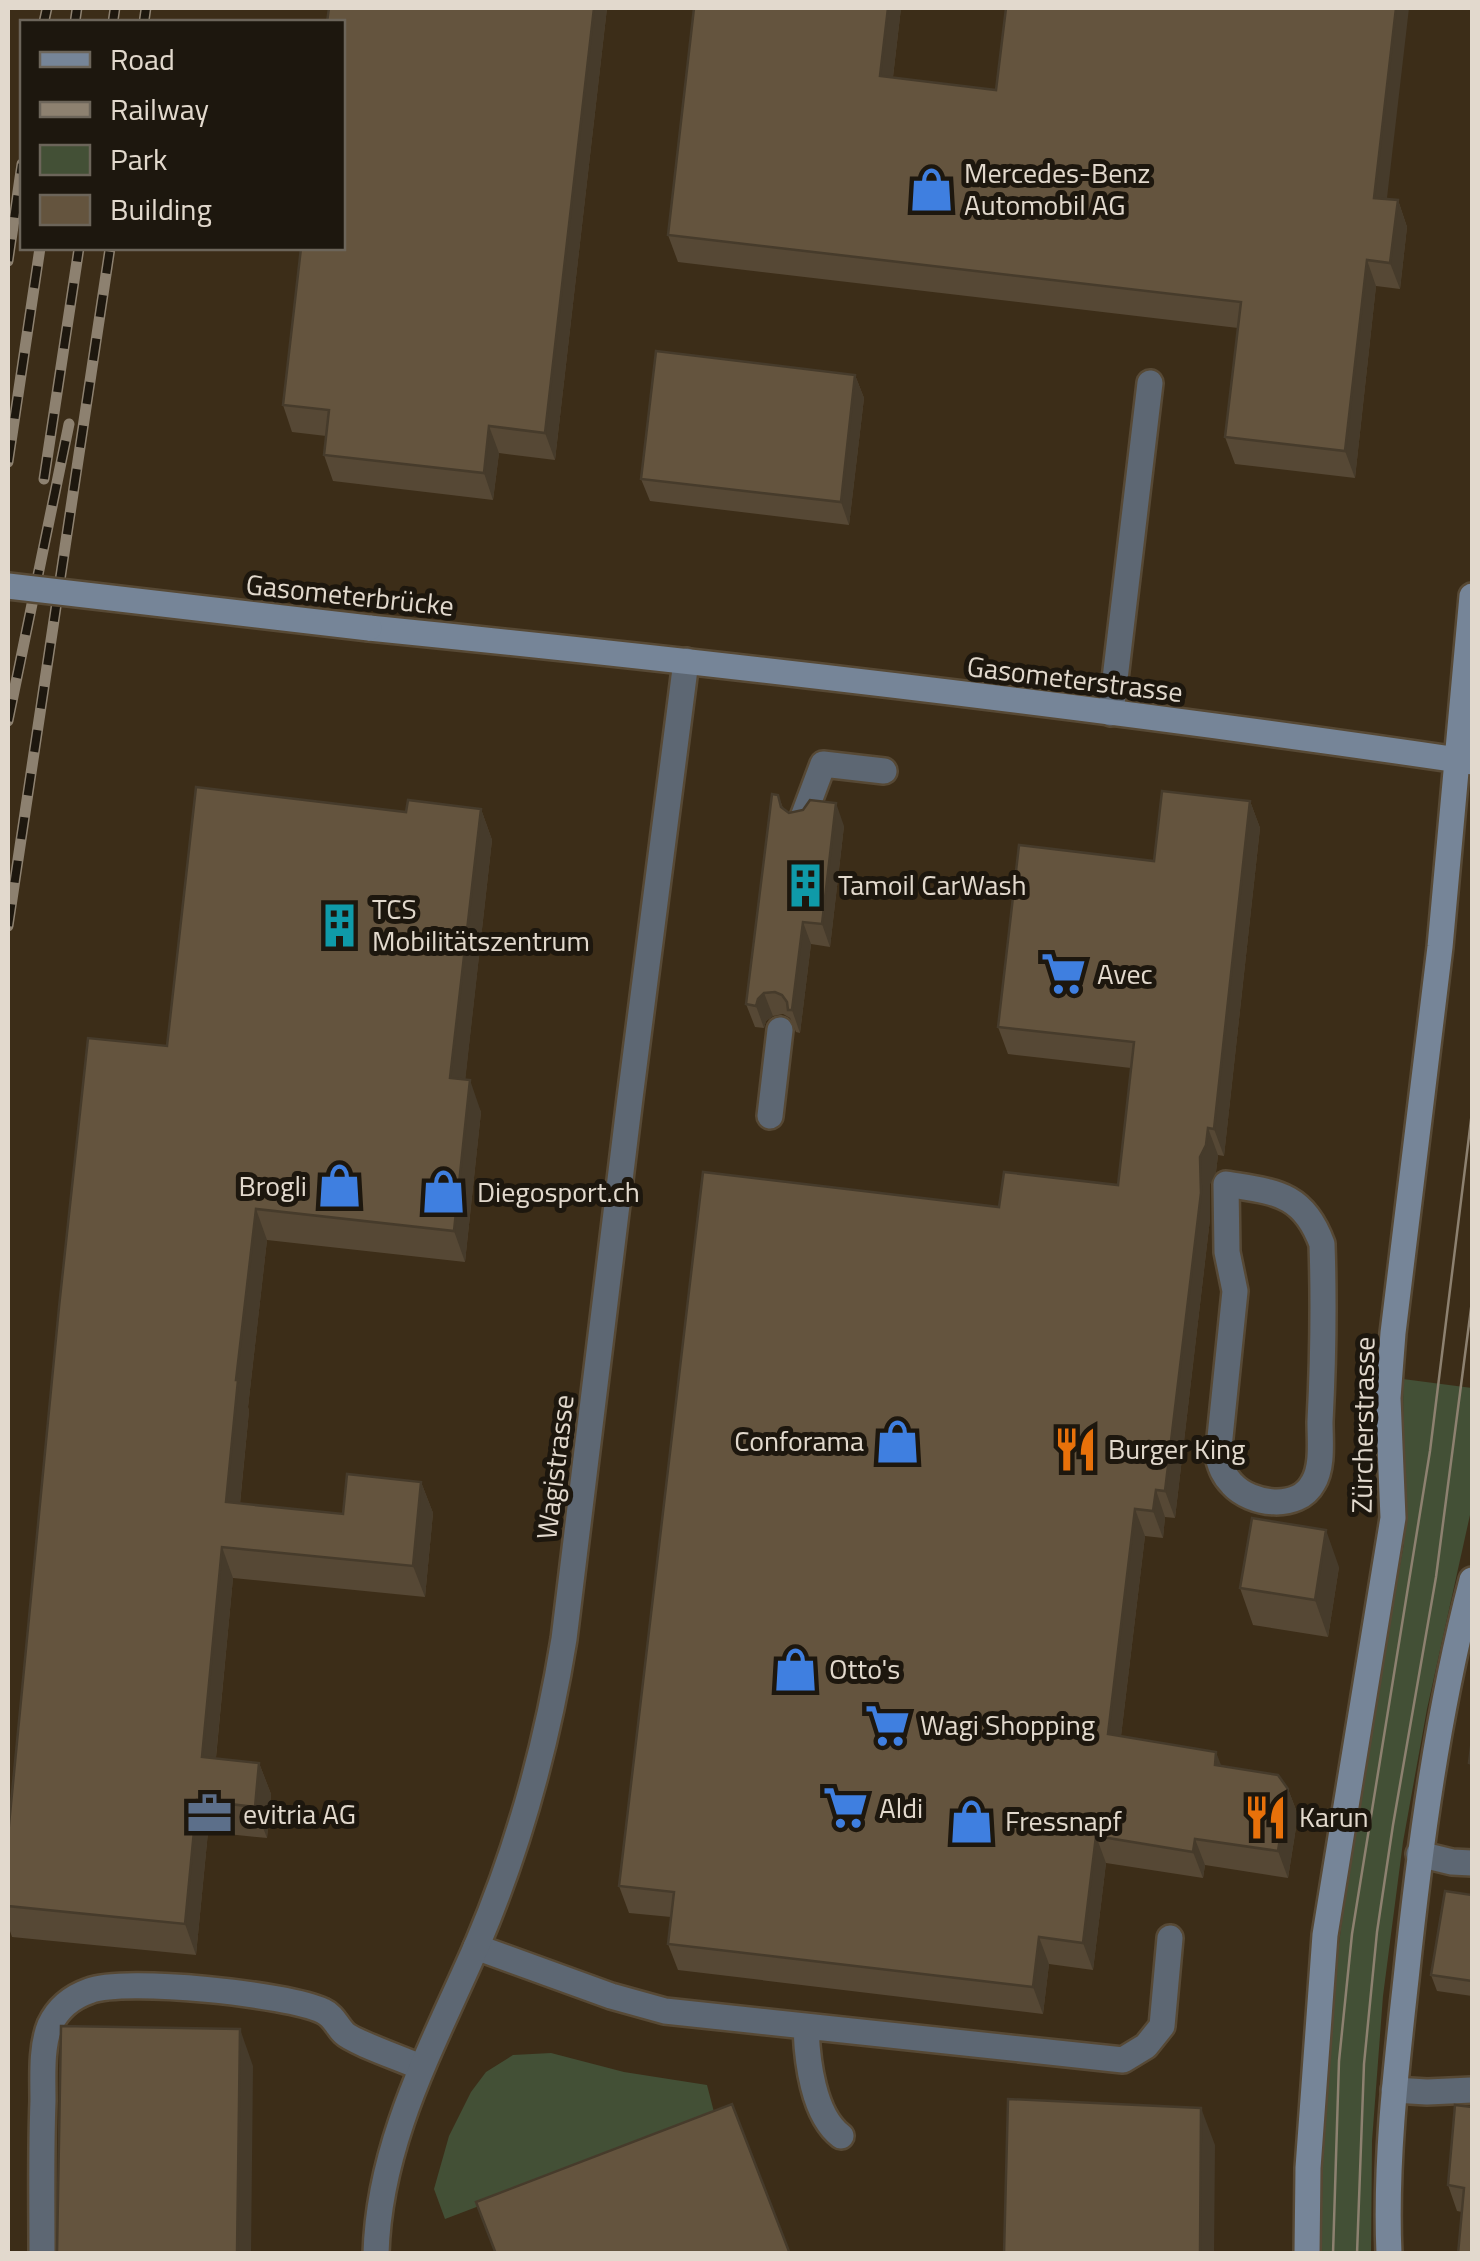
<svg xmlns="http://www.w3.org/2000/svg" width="1480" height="2261" viewBox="0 0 1480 2261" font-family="'Titillium Web',sans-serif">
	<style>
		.green { fill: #435036 }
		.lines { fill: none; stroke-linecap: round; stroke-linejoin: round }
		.lane-casing { stroke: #574935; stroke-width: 30 }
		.street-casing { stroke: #574935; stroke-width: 30 }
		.secondary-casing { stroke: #574935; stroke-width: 30 }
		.lane { stroke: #5d6773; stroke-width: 25 }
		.street { stroke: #5d6773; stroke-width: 25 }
		.secondary { stroke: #768598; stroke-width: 25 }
		.tram { stroke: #8d8170; stroke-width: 2.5 }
		.rail-casing { stroke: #8d8170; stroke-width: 11 }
		.rail { stroke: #1d170e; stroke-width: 8; stroke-dasharray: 22; stroke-linecap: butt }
		.secondary-bridge-casing { stroke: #574935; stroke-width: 30; stroke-linecap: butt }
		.secondary-bridge { stroke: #768598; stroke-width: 25 }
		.wall { fill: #564835 }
		.shaded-wall { fill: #463b2b }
		.building { fill: #64543e; stroke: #463b2b; stroke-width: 2.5 }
		.labels { text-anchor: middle; stroke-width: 10; stroke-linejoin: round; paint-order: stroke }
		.poi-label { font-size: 28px; fill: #e2d9cd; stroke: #1d170e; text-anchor: start }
		.street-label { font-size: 28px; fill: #e2d9cd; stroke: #1d170e }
	</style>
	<rect width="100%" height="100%" fill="#3c2d18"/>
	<path class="green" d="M 1403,1379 L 1472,1388 L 1472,1506 L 1427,1709 L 1403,1842 L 1383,1996 L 1372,2141 L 1371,2253 L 1321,2254 L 1324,2097 L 1331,2010 L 1353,1828 L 1404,1543 Z
		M 551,2053 L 624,2072 L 707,2085 L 715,2116 L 445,2219 L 434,2189 L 449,2136 L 471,2092 L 486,2072 L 513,2055 Z"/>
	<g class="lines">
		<defs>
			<path id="lane" d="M 1111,713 L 1150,383
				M 802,820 L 823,764 L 884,771
				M 770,1116 L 780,1030
				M 1226,1184 C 1274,1192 1303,1192 1322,1244 C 1324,1303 1323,1363 1320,1422 C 1320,1441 1323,1467 1313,1483 C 1298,1511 1251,1505 1232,1484 C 1224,1476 1221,1468 1218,1457 L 1235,1291 L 1227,1252 Z
				M 476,1947 L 611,1996 L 665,2011 L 1123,2060 L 1146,2046 L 1162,2026 L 1170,1938
				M 806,2027 C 807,2060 813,2115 841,2136
				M 1394,2090 L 1427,2092 L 1472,2090
				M 42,2254 C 42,2203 41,2152 43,2101 C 43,2076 41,2047 50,2025 C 58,2008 72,1997 89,1991 C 125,1977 288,1994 323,2011 C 334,2016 336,2025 344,2033 C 353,2042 405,2060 420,2067"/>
			<path id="street" d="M 1419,1854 L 1452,1862 L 1472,1863
				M 376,2254 C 379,2141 433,2046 477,1945 C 519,1847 547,1744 564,1639 L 630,1098 L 686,661"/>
			<path id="secondary" d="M 369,628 C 738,665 1106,708 1472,762
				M 1307,2254 L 1308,2168 L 1325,1935 L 1393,1518 L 1388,1398 L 1393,1333 L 1440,947 L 1472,596
				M 1389,2254 C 1385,2163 1396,2069 1406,1979 C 1420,1844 1438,1711 1472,1580"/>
		</defs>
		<use href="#lane" class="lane-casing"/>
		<use href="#street" class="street-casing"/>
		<use href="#secondary" class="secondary-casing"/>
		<use href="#lane" class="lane"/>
		<use href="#street" class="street"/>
		<use href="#secondary" class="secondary"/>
		<path class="tram" d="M 1333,2254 L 1339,2061 L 1352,1934 L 1430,1451 L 1472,1112
			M 1357,2254 L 1364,2064 L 1377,1932 L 1393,1825 L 1436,1577 L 1472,1301"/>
		<defs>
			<path id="rail" d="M 44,22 L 47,8
				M 75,22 L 77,8
				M 113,22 L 115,8
				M 144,22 L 146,8
				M 8,261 L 22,164
				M 8,462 L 40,248
				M 44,479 L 79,248
				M 8,721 L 69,424
				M 8,926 L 110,248"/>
		</defs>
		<use href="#rail" class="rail-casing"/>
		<use href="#rail" class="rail"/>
		<defs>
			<path id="secondary-bridge" d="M 8,586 L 369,628"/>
		</defs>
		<use href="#secondary-bridge" class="secondary-bridge-casing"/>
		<use href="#secondary-bridge" class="secondary-bridge"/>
	</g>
	<path class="wall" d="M 607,8 L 555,460 L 499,453 L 493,500 L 333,481 L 324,455 L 326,436 L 292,432 L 283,405 Z
		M 901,8 L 893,77 L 1387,199 L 1398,200 L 1407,227 L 1400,289 L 1376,286 L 1355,478 L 1235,464 L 1225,437 L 1238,328 L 678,262 L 668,235 Z
		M 855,375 L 864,398 L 849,525 L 650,501 L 641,479 Z
		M 778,795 L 783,808 L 789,813 L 844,826 L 830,947 L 811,944 L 800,1033 L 796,1032 L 790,1018 L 783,1014 L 773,1016 L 766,1021 L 764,1028 L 755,1027 L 746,1004 Z
		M 1250,801 L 1260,828 L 1224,1156 L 1218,1155 L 1216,1172 L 1210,1184 L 1210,1219 L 1175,1518 L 1165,1517 L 1163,1538 L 1145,1536 L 1121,1736 L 1222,1766 L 1288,1789 L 1298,1815 L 1288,1878 L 1205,1865 L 1203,1878 L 1106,1863 L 1093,1970 L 1049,1964 L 1043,2014 L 678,1970 L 668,1944 L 671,1917 L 629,1913 L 619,1886 L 999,1207 L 1118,1185 L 1131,1068 L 1008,1054 L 998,1027 L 1154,861 Z
		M 481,809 L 492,840 L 465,1080 L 481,1112 L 465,1262 L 267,1240 L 248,1407 L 249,1411 L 240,1504 L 343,1514 L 421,1482 L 433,1513 L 425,1597 L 233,1578 L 216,1758 L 259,1763 L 271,1794 L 267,1838 L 208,1832 L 196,1955 L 12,1937 L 8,1925 L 8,1835 L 167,1046 L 406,812 Z
		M 1339,1567 L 1328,1637 L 1253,1625 L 1240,1588 Z
		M 1472,1895 L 1472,1996 L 1437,1991 L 1431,1975 Z
		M 1472,2107 L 1462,2212 L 1457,2211 L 1448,2185 Z"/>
	<path class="shaded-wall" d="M 594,8 L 607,8 L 555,460 L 545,433 Z
		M 888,8 L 901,8 L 890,102 L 880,76 Z
		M 1396,8 L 1409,8 L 1384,224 L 1374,198 Z
		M 1398,200 L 1407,227 L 1400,289 L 1390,263 Z
		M 1367,260 L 1376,286 L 1355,478 L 1345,451 Z
		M 855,375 L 864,398 L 849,525 L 841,502 Z
		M 489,426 L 499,453 L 493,500 L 484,473 Z
		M 1250,801 L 1260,828 L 1224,1156 L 1214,1129 Z
		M 836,803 L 844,826 L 830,947 L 822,924 Z
		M 481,809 L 492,840 L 462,1109 L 450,1078 Z
		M 803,922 L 811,944 L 800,1033 L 792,1010 Z
		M 764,993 L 773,1016 L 766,1021 L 764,1028 L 756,1006 L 758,999 Z
		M 470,1080 L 481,1112 L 465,1262 L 454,1231 Z
		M 1208,1128 L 1218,1155 L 1216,1172 L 1210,1184 L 1210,1219 L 1175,1518 L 1165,1491 L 1200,1157 Z
		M 256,1209 L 267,1240 L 248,1407 L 249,1411 L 237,1533 L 226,1502 L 236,1380 Z
		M 421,1482 L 433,1513 L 425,1597 L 413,1566 Z
		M 1156,1490 L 1165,1517 L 1163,1538 L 1153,1511 Z
		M 1135,1509 L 1145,1536 L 1118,1761 L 1108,1734 Z
		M 1326,1530 L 1339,1567 L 1328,1637 L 1315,1600 Z
		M 222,1547 L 233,1578 L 213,1788 L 202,1757 Z
		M 1216,1752 L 1226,1778 L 1215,1765 Z
		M 259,1763 L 271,1794 L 267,1838 L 255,1807 Z
		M 1288,1789 L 1298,1815 L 1288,1878 L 1278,1851 Z
		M 197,1800 L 208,1832 L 196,1955 L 185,1924 Z
		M 1096,1836 L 1106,1863 L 1093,1970 L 1083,1943 Z
		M 1195,1839 L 1205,1865 L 1203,1878 L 1193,1852 Z
		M 1039,1937 L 1049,1964 L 1043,2014 L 1033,1987 Z
		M 240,2029 L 253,2066 L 251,2254 L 237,2254 Z
		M 1201,2108 L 1215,2145 L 1214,2254 L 1200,2254 Z"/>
	<path class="building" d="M 329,8 L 594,8 L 545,433 L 489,426 L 484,473 L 324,455 L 329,410 L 283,405 L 301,248 L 342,248 L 342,22 L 327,22 Z
		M 694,8 L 888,8 L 880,76 L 996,90 L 1006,8 L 1396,8 L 1374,198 L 1398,200 L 1390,263 L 1367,260 L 1345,451 L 1225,437 L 1241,302 L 668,235 Z
		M 656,351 L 855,375 L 841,502 L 641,479 Z
		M 196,787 L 406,812 L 408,800 L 481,809 L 450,1078 L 470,1080 L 454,1231 L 256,1209 L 236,1380 L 238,1380 L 226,1502 L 343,1514 L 347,1474 L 421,1482 L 413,1566 L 222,1547 L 202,1757 L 259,1763 L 255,1807 L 197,1800 L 185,1924 L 8,1906 L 8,1835 L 59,1307 L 88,1038 L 167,1046 Z
		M 1162,791 L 1250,801 L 1214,1129 L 1208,1128 L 1206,1145 L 1200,1157 L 1201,1193 L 1165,1491 L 1156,1490 L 1153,1511 L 1135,1509 L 1108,1734 L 1216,1752 L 1215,1765 L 1278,1775 L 1288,1789 L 1278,1851 L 1195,1839 L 1193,1852 L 1096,1836 L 1083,1943 L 1039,1937 L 1033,1987 L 668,1944 L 674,1892 L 619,1886 L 703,1172 L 999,1207 L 1004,1172 L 1118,1185 L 1134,1042 L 998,1027 L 1019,845 L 1154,861 Z
		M 772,794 L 778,795 L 781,807 L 789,813 L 803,810 L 810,800 L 836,803 L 822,924 L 803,922 L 792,1010 L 788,1010 L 787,1002 L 782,995 L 775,992 L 764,993 L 758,999 L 756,1006 L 746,1004 Z
		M 1252,1518 L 1326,1530 L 1315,1600 L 1240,1588 Z
		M 1472,1739 L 1472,1764 L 1469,1763 Z
		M 1445,1891 L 1472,1895 L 1472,1981 L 1431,1975 Z
		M 61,2026 L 240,2029 L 237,2254 L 57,2254 Z
		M 1008,2099 L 1201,2108 L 1200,2254 L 1004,2254 Z
		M 732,2104 L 790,2254 L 496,2254 L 476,2202 Z
		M 1455,2105 L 1472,2107 L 1472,2254 L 1458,2254 L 1464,2188 L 1448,2185 Z"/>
	<defs>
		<symbol id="shop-bare" viewBox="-9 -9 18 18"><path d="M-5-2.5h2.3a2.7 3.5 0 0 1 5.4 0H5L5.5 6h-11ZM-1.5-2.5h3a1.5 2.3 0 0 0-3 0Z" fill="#3f7fe0" stroke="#1d170e" stroke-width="2.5" paint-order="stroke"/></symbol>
		<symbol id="building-bare" viewBox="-9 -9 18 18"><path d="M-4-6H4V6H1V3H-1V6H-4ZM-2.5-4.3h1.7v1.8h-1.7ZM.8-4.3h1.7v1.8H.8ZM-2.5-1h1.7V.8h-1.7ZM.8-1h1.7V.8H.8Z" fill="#0f9aa8" stroke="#1d170e" stroke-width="2.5" paint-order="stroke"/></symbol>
		<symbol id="supermarket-bare" viewBox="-9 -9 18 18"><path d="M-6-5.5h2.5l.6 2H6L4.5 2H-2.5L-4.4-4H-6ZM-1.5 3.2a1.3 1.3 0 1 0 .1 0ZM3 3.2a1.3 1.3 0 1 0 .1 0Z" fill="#3f7fe0" stroke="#1d170e" stroke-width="2.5" paint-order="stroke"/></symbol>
		<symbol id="restaurant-bare" viewBox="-9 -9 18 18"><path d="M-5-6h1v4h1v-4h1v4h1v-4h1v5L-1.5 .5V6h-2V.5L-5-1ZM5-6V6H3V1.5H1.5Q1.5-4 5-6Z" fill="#e8710a" stroke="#1d170e" stroke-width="2.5" paint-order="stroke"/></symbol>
		<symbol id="office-bare" viewBox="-9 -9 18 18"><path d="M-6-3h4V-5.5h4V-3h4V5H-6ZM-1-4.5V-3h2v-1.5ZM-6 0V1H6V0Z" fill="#5c6f8a" stroke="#1d170e" stroke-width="2.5" paint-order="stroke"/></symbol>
	</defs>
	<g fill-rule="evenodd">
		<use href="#shop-bare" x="900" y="158" width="63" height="63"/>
		<use href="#building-bare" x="774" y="854" width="63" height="63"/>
		<use href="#building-bare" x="308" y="894" width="63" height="63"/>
		<use href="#supermarket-bare" x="1032" y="942" width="63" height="63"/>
		<use href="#shop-bare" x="308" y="1154" width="63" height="63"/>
		<use href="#shop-bare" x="412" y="1160" width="63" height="63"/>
		<use href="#shop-bare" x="866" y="1410" width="63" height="63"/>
		<use href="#restaurant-bare" x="1044" y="1418" width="63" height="63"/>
		<use href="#shop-bare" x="764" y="1638" width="63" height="63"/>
		<use href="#supermarket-bare" x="856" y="1694" width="63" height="63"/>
		<use href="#supermarket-bare" x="814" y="1776" width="63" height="63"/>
		<use href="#office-bare" x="178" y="1782" width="63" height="63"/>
		<use href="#restaurant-bare" x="1234" y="1786" width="63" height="63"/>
		<use href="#shop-bare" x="940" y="1790" width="63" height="63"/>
	</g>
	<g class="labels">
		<g class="poi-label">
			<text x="964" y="183">Mercedes-Benz<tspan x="964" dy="32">Automobil AG</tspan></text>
			<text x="838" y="895">Tamoil CarWash</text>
			<text x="372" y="919">TCS<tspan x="372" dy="32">Mobilitätszentrum</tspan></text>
			<text x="1097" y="984">Avec</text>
			<text x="307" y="1196" text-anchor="end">Brogli</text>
			<text x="477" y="1202">Diegosport.ch</text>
			<text x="864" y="1451" text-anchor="end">Conforama</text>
			<text x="1108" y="1459">Burger King</text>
			<text x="829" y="1679">Otto's</text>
			<text x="920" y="1735">Wagi Shopping</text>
			<text x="879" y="1818">Aldi</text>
			<text x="243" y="1824">evitria AG</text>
			<text x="1299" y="1827">Karun</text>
			<text x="1005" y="1831">Fressnapf</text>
		</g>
		<g class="street-label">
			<text transform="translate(350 595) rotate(6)" y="10">Gasometerbrücke</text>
			<text transform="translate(1075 679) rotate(7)" y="10">Gasometerstrasse</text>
			<text transform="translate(1363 1425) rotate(-89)" y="10">Zürcherstrasse</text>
			<text transform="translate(555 1467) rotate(-83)" y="10">Wagistrasse</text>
		</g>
	</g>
	<rect width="1480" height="2261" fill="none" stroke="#e2d9cd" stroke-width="20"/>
	<rect x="20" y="20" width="325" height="230" fill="#1d170e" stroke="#6c655a" stroke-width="2.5"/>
	<rect x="40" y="52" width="50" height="15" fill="#768598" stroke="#6c655a" stroke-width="2.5"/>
	<text x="110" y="70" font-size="30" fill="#e2d9cd">Road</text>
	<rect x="40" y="102" width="50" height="15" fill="#8d8170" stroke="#6c655a" stroke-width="2.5"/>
	<text x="110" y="120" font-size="30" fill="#e2d9cd">Railway</text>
	<rect x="40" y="145" width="50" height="30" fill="#435036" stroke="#6c655a" stroke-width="2.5"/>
	<text x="110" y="170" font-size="30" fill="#e2d9cd">Park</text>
	<rect x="40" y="195" width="50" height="30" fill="#64543e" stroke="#6c655a" stroke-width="2.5"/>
	<text x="110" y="220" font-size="30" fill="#e2d9cd">Building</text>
</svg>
